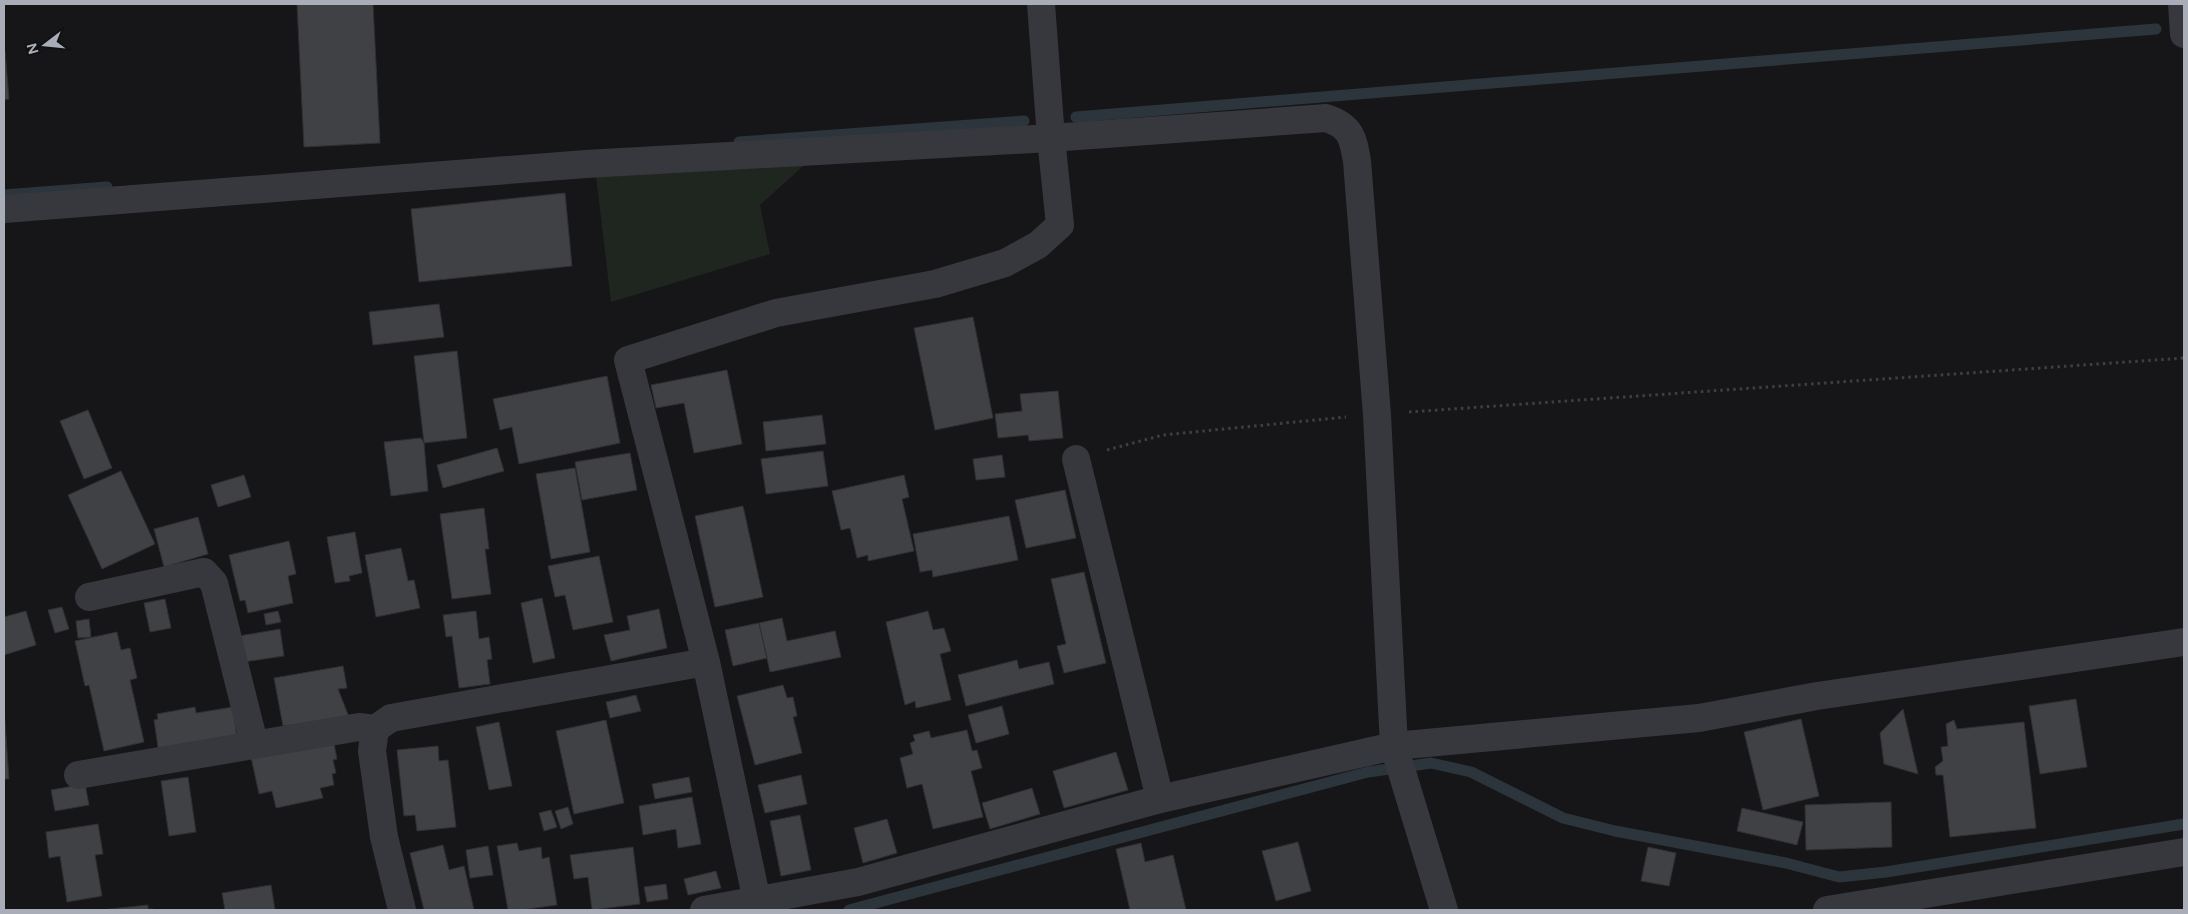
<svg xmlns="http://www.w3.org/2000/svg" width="2188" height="914" viewBox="0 0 2188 914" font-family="Figtree,sans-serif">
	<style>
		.green { fill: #1e261f }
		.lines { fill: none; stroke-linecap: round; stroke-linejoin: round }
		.stream { stroke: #2c353c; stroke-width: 11 }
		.building { fill: #404145; stroke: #303034 }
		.path { stroke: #3d3f44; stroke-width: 3; stroke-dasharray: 2.5 4; stroke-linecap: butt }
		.minor { stroke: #37383d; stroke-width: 28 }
	</style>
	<rect width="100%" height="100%" fill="#161618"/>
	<path class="green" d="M 811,159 L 760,205 L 770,254 L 611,302 L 596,176 Z"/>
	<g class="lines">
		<path class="stream" d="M 1076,117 L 2156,29
			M 739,142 L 1024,121
			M 4,195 L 107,187
			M 849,910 L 1368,772 L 1431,763 L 1471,772 L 1563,818 L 1615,831 L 1786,863 L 1839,877 L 1886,872 L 2184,824"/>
	</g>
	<path class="building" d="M 297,4 L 373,4 L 380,143 L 304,147 Z
		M 5,51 L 9,99 L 4,100 L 4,52 Z
		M 565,193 L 572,266 L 419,282 L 411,209 Z
		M 439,304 L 444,337 L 373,345 L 369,312 Z
		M 973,317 L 993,418 L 935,430 L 914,328 Z
		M 457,351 L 467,438 L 424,443 L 414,356 Z
		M 727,370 L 742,444 L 694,453 L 684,403 L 656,408 L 651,385 Z
		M 607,376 L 620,443 L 519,464 L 512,427 L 500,430 L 493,399 Z
		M 1058,391 L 1063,438 L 1029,441 L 1028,435 L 998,438 L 995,414 L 1022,411 L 1020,394 Z
		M 88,410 L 112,468 L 84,479 L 60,421 Z
		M 822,415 L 826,444 L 766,451 L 763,422 Z
		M 421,438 L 424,443 L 428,491 L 391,496 L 384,442 Z
		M 497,448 L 504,471 L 443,488 L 437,465 Z
		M 823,451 L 828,486 L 766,494 L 761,459 Z
		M 630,453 L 637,490 L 582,500 L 575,462 Z
		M 1002,455 L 1005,477 L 976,480 L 973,459 Z
		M 575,468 L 590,552 L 551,559 L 536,474 Z
		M 121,471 L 155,544 L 102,569 L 68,495 Z
		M 244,475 L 251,497 L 218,507 L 211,485 Z
		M 904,475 L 909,497 L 902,499 L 914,551 L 868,561 L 868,555 L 857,558 L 850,528 L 841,530 L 832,491 Z
		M 1065,490 L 1076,538 L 1026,548 L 1015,500 Z
		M 743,506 L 763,597 L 715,607 L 695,516 Z
		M 484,508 L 489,549 L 485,549 L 491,594 L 452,599 L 440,514 Z
		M 1009,516 L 1018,560 L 933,577 L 932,570 L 920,572 L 913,534 Z
		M 198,517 L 208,554 L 164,567 L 154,529 Z
		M 355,532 L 362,573 L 349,576 L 350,581 L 335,583 L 327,537 Z
		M 289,541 L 296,574 L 288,576 L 293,603 L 248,613 L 245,600 L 240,601 L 229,555 Z
		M 401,548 L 408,581 L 414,580 L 420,608 L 376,617 L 365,555 Z
		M 599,556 L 613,622 L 573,630 L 565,595 L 555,597 L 548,566 Z
		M 1084,572 L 1106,663 L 1064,673 L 1057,646 L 1066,644 L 1051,579 Z
		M 542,598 L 555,658 L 533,663 L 521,603 Z
		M 165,599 L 171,628 L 150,632 L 144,603 Z
		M 62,607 L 69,629 L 55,633 L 48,610 Z
		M 659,609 L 667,648 L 611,661 L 604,635 L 630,630 L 627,616 Z
		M 26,611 L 36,645 L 4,655 L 4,617 Z
		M 278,611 L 281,622 L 266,625 L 264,614 Z
		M 476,611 L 479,639 L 489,637 L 492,659 L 487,660 L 490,684 L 459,688 L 452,636 L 446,637 L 443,615 Z
		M 928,611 L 933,630 L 944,628 L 951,651 L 940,654 L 951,700 L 916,708 L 915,701 L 905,705 L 886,622 Z
		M 782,618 L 787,641 L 835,631 L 841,657 L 770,672 L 759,623 Z
		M 89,619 L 91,637 L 78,638 L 76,621 Z
		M 759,623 L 767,658 L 733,666 L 725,630 Z
		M 280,629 L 284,656 L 243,662 L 239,636 Z
		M 117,632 L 121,650 L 130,648 L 137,678 L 130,680 L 144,742 L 104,751 L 89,685 L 85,686 L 75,641 Z
		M 1017,660 L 1019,669 L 1049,662 L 1054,684 L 966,706 L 958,675 Z
		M 343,666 L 347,688 L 338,689 L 349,717 L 283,726 L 274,678 Z
		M 783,685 L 787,698 L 793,697 L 797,716 L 793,717 L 802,753 L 755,765 L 737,696 Z
		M 636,695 L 641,711 L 610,718 L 606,702 Z
		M 2076,699 L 2087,767 L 2040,774 L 2029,706 Z
		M 1002,706 L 1009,734 L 976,743 L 968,715 Z
		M 195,707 L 196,713 L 233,707 L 237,738 L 159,754 L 154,720 L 158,719 L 157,714 Z
		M 4,708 L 9,779 L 4,779 Z
		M 1903,709 L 1918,774 L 1884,764 L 1880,733 Z
		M 1801,719 L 1819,796 L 1763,810 L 1744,732 Z
		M 606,720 L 624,803 L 574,814 L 556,731 Z
		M 1954,720 L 1957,729 L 2024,722 L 2036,828 L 1950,837 L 1943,775 L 1936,775 L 1935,767 L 1943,761 L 1941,747 L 1948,746 L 1946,724 Z
		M 499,722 L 512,786 L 489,790 L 476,727 Z
		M 967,730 L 972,751 L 977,750 L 982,768 L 971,771 L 983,817 L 933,829 L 922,784 L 907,788 L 900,758 L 913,754 L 910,743 L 915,741 L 913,735 L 929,731 L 931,738 Z
		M 333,739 L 337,759 L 333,760 L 336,773 L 332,774 L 334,785 L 320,788 L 323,798 L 276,808 L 272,791 L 259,794 L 251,757 Z
		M 438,746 L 439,761 L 448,760 L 456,827 L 417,831 L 415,815 L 404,816 L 397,750 Z
		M 1116,752 L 1128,790 L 1064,808 L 1053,771 Z
		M 801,775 L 807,804 L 765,813 L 758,785 Z
		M 188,777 L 196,832 L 169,836 L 161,781 Z
		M 689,777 L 692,792 L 655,799 L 652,784 Z
		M 85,784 L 89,805 L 55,811 L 51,790 Z
		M 1032,788 L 1040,814 L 990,829 L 982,803 Z
		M 692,797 L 701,844 L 678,848 L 676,829 L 643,835 L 639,806 Z
		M 1891,802 L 1892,847 L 1806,850 L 1805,805 Z
		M 568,807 L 573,824 L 561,829 L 555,811 Z
		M 1742,808 L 1803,822 L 1797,845 L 1737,831 Z
		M 551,810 L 557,827 L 544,831 L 539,813 Z
		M 800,815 L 811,870 L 781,876 L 770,821 Z
		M 887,819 L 897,853 L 863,863 L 854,828 Z
		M 98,824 L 103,854 L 95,855 L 102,896 L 67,902 L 60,856 L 49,858 L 46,832 Z
		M 1298,842 L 1311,891 L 1276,901 L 1262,851 Z
		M 517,843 L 519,851 L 541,847 L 542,859 L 549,857 L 557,905 L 521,910 L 508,910 L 497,846 Z
		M 1141,843 L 1145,862 L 1173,855 L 1186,910 L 1130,910 L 1116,849 Z
		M 443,845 L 449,870 L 464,866 L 474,910 L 424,910 L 410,853 Z
		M 488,846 L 493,875 L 470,878 L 466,850 Z
		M 633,847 L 640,904 L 592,910 L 588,877 L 574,879 L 570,855 Z
		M 1648,847 L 1676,853 L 1669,886 L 1641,881 Z
		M 716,871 L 721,888 L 688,895 L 684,879 Z
		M 666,884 L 668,899 L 647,902 L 644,887 Z
		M 271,885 L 275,910 L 225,910 L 222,893 Z
		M 148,905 L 148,909 L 153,909 L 153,910 L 100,910 Z"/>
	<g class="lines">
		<path class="path" d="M 1409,412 L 2184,358
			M 1107,450 L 1163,435 L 1346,417"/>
		<path class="minor" d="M 2182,4 L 2184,34
			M 4,209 L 586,164 L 1051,138 L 1326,118 C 1351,126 1353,138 1357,161 L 1377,415 L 1394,746 L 1444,910
			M 1076,459 L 1160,799
			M 89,597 L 204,572 L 214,583 L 254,743
			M 78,775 L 359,727 L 375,729
			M 757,901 L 706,662 L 628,360 L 776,313 L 935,284 L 1005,263 L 1038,245 L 1060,225 L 1051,138 L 1041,4
			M 402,910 L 384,837 L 372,751 L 375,729 L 391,718 L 706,662
			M 704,910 L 858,882 L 1160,799 L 1394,746 L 1699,718 L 1817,696 L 2184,642
			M 1827,910 L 2184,852"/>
	</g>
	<rect width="2188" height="914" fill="none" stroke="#a8adb8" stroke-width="10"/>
	<g transform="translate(45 45) rotate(254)" stroke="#111113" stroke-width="4" paint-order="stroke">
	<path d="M0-4L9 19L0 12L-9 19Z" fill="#a8adb8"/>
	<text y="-8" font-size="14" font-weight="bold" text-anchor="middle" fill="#a8adb8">N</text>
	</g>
</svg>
